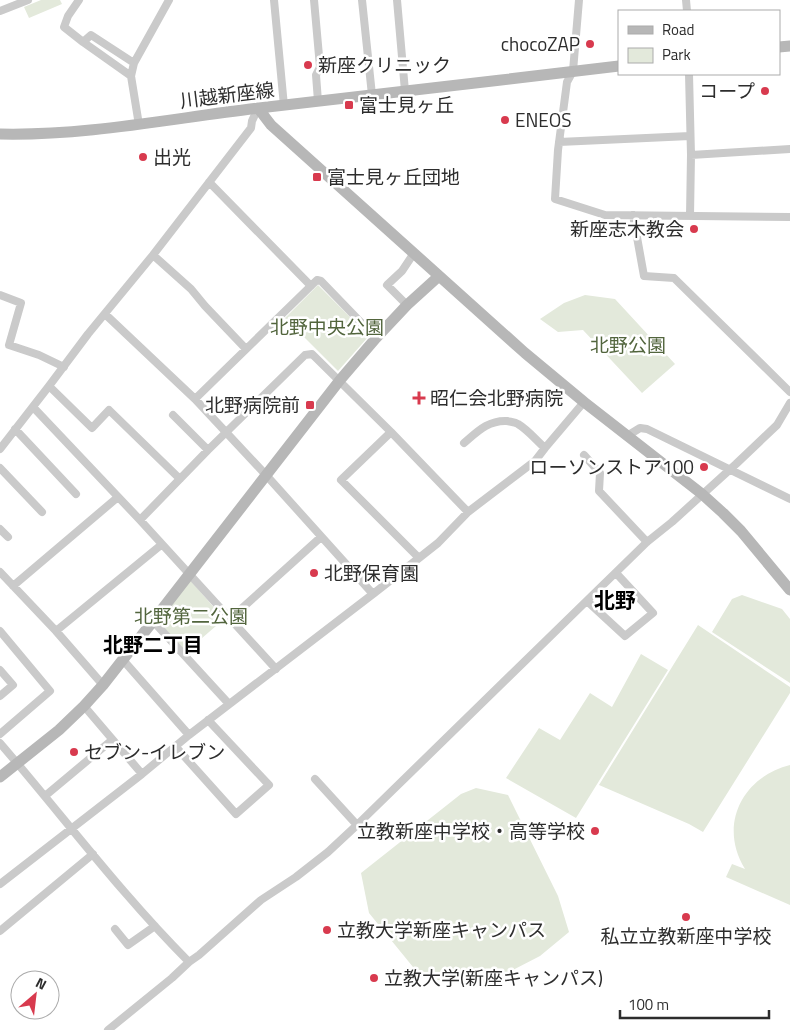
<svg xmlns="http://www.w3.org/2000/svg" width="790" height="1030" viewBox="0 0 790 1030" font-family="'Titillium Web','Noto Sans JP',sans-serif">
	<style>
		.green { fill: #e3e9db }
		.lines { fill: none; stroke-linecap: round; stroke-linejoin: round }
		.street { stroke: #cacaca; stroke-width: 8 }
		.secondary { stroke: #b7b7b7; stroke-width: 11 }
		.poi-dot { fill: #d83a4e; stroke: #fff; stroke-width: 2 }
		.labels { text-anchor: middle; stroke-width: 5; stroke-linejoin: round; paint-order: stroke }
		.poi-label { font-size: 19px; fill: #2d2d2d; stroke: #fff; text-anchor: start }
		.street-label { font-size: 19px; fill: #2d2d2d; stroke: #fff }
		.park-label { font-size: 19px; fill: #52653d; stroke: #fff }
		.neighbourhood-label { font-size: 20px; font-weight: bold; fill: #000; stroke: #fff }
		.quarter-label { font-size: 21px; font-weight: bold; fill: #000; stroke: #fff }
	</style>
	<rect width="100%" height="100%" fill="#fff"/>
	<path class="green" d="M 41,0 L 60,0 L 62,4 L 29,18 L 24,7 Z
		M 318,285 L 369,336 L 338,371 L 285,318 Z
		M 585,295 L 615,299 L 675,364 L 642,393 L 583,330 L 558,332 L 540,319 L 564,303 Z
		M 190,580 L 224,619 L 186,652 L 158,621 Z
		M 742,595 L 782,609 L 790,619 L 790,683 L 712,632 L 732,599 Z
		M 698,625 L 790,687 L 790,693 L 703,832 L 689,824 L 599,785 Z
		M 641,654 L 668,670 L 576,818 L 506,778 L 539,728 L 560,740 L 590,693 L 612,707 Z
		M 790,765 L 790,905 L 726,877 L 732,864 L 745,869 C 718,825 742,777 790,765 Z
		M 476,788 L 508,795 L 558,896 L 569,932 L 540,956 L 480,987 L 432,979 L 413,967 L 369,913 L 361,873 L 461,794 Z"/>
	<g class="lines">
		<path class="street" d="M 79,0 L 68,16 L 64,27 L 83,42
			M 274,0 L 284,106
			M 314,0 L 320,67 L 316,75 L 318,101
			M 362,0 L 372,95
			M 397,0 L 405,91
			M 579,0 L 573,71 L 567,82 L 558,150 L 555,199 L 605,215 L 790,217
			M 686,0 L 687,11
			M 0,11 L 28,0
			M 689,74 L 691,155 L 690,216
			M 131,76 L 83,42 L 91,35 L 134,63
			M 139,125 L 131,76 L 134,63 L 169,0
			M 559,142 L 690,136
			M 691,155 L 790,149
			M 209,182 L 311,286
			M 633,215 L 644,276 L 674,278 L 790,392
			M 153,255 L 191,289 L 205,306 L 246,349
			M 0,295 L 21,303 L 9,345 L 39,355 L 64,367
			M 407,305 L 387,285 L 402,271 L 414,253
			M 49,386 L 92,428 L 109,410 L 180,479
			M 195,399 L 317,280 L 321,281 L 376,338
			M 33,407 L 140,520 L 276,669
			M 173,415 L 208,450
			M 15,429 L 76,494
			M 391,432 L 468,512 L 438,543 L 419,558
			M 627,436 L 640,428 L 647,429 L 790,499
			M 464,443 C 477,432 488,420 507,421 C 511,422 515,422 518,424 C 528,430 536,440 545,448
			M 0,449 L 49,386 L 88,334 L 153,255 L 251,128 L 252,121 L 258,108
			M 584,455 L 600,473 L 599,491 L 647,542
			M 0,468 L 42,512
			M 468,512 L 535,461 L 545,448 L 584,402
			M 140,520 L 208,450 L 305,355 L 312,354 L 391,432 L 341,480 L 419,558 L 373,594
			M 0,529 L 8,537
			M 0,572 L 56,631 L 103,685
			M 13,586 L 118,497
			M 587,601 L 625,636 L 653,613 L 616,573
			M 230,619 L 321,537
			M 153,621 L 229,704
			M 0,631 L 50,691 L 0,734
			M 56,631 L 161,545
			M 123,660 L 189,735
			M 0,670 L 13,685 L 0,696
			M 84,706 L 142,774
			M 0,743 C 63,816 121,894 189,962
			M 175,746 L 236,814 L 269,785 L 208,720
			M 315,779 L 357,825
			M 45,796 L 112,740
			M 0,884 L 142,774 L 189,735 L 373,594 L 266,475 L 195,399 L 105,314
			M 115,929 L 128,945 L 155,926
			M 0,931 L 93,854
			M 108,1030 L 172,978 L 189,962 L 199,955 L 261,900 L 296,877 L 328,852 L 357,825 L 647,542 L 672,522 L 736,464 L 777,425 L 790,403"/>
		<path class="secondary" d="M 779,47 L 790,46
			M 258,108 L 271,125 L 525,353 L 584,402 L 702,494 L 723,513 L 741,531 L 790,590
			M 0,134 C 87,136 173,118 259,108 C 379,95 499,80 619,66
			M 0,777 L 59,730 L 84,706 L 103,685 L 153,621 L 340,380 L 376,338 L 407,305 L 439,276"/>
	</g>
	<g class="poi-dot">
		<circle cx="590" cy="44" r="5"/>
		<circle cx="308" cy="65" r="5"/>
		<circle cx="765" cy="91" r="5"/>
		<rect x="344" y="100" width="10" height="10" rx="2.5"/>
		<circle cx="505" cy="120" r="5"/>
		<circle cx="143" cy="157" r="5"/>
		<rect x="312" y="172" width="10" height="10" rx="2.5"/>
		<circle cx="694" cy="229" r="5"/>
		<path d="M416.5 390.5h5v5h5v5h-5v5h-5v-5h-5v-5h5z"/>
		<rect x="305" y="400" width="10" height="10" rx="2.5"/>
		<circle cx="704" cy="467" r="5"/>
		<circle cx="314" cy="573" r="5"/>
		<circle cx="74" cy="752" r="5"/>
		<circle cx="595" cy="831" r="5"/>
		<circle cx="686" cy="917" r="5"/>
		<circle cx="327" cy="930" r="5"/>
		<circle cx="374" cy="978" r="5"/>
	</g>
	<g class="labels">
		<g class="poi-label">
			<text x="580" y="51" text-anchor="end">chocoZAP</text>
			<text x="318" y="72">新座クリニック</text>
			<text x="755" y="98" text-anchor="end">コープ</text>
			<text x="359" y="112">富士見ヶ丘</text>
			<text x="515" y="127">ENEOS</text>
			<text x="153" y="164">出光</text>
			<text x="327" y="184">富士見ヶ丘団地</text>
			<text x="684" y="236" text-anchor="end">新座志木教会</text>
			<text x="430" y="405">昭仁会北野病院</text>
			<text x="300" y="412" text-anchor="end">北野病院前</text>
			<text x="694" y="474" text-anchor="end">ローソンストア100</text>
			<text x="324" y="580">北野保育園</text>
			<text x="84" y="759">セブン-イレブン</text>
			<text x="585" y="838" text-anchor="end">立教新座中学校・高等学校</text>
			<text x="337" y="937">立教大学新座キャンパス</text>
			<text x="686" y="943" text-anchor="middle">私立立教新座中学校</text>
			<text x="384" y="985">立教大学(新座キャンパス)</text>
		</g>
		<g class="street-label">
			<text transform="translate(227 95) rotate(-7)" y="7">川越新座線</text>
		</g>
		<g class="park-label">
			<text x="327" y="334">北野中央公園</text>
			<text x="628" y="352">北野公園</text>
			<text x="191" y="623">北野第二公園</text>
		</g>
		<g class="neighbourhood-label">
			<text x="153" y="652">北野二丁目</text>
		</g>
		<g class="quarter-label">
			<text x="615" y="608">北野</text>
		</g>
	</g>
	<rect x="618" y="10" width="162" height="65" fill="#ffffff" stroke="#ababab"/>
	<rect x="628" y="26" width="25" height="8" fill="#b7b7b7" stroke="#ababab"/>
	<text x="662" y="35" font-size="15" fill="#2d2d2d">Road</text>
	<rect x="628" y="48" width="25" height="15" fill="#e3e9db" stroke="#ababab"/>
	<text x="662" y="60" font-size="15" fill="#2d2d2d">Park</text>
	<g transform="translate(35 995) rotate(28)"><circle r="24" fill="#ffffff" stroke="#ababab"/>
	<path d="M0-4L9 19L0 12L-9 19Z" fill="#d83a4e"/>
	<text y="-8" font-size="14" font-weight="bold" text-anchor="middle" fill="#2d2d2d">N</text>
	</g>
	<path d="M620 1010v8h149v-8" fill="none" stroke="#2d2d2d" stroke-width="2.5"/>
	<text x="628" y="1010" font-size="15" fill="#2d2d2d" stroke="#ffffff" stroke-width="4" paint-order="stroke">100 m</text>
</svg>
